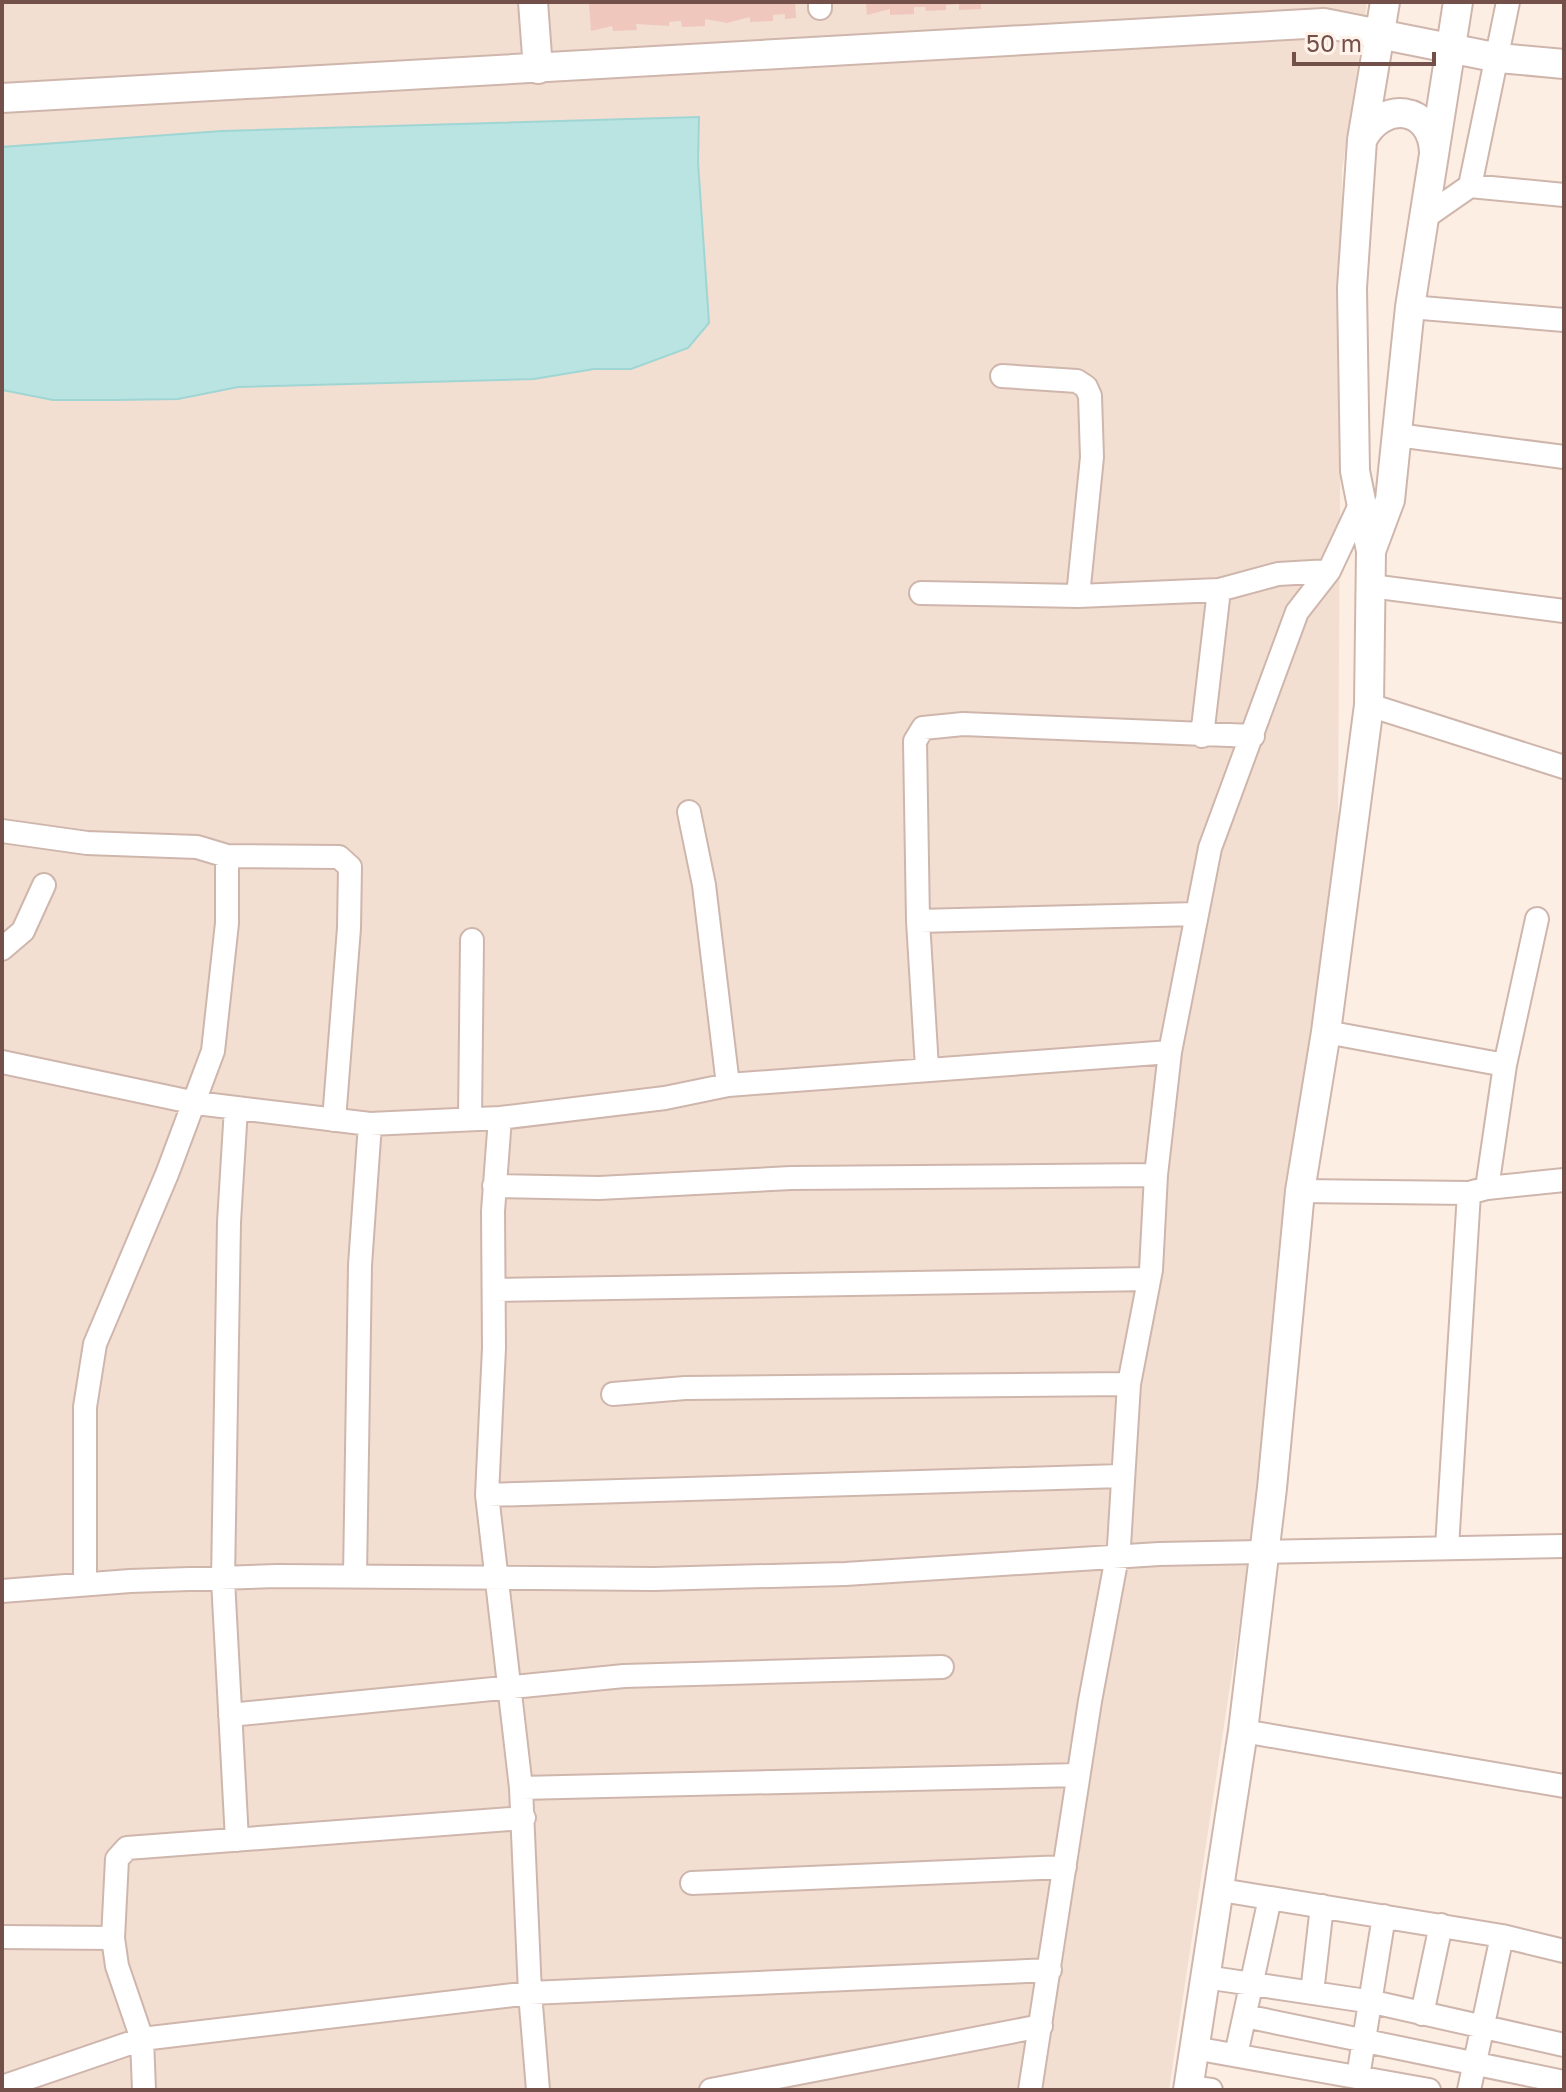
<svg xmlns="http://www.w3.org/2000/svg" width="1566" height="2092" viewBox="0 0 1566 2092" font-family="'Golos Text',sans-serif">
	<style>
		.residential { fill: #f3ded2 }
		.water { fill: #b9e4e2; stroke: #9fd6d4; stroke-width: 2 }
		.building { fill: #f0c7bc }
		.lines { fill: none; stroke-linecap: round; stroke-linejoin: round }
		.minor-casing { stroke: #cfb6ad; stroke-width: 26 }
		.tertiary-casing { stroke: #cfb6ad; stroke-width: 32 }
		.minor { stroke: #fff; stroke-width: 22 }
		.tertiary { stroke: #fff; stroke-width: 28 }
	</style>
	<rect width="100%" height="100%" fill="#fceee3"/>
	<path class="residential" d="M 2,2 L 1367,2 L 1342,171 L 1337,977 L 1169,2090 L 2,2090 Z"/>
	<path class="water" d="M 699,117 L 698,162 L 709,323 L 688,348 L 631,369 L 594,369 L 534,379 L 238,387 L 178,399 L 116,400 L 53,400 L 2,390 L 2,147 L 222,131 Z"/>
	<path class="building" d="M 795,2 L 796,18 L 785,19 L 785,14 L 773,15 L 773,21 L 750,22 L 750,17 L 727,23 L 705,19 L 705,26 L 682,27 L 681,21 L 669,22 L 669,26 L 636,24 L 637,30 L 613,31 L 612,26 L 591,31 L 589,3 Z
		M 866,2 L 981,2 L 981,9 L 959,10 L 959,4 L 946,5 L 946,10 L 926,11 L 925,7 L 914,7 L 914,14 L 890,15 L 890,9 L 867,15 Z"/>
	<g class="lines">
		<defs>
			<path id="minor" d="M 820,2 L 820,8
				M 1470,186 L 1564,195
				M 1424,218 L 1470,186 L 1508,2
				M 1410,307 L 1564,320
				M 1002,376 L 1077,381 L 1086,387 L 1090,396 L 1092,457 L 1078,596
				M 1397,435 L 1564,457
				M 1371,586 L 1564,611
				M 921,593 L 1078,596 L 1219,590
				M 1369,705 L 1564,767
				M 1202,736 L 1219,590 L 1278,574 L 1329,571
				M 689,812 L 704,885 L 728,1085
				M 2,831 L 87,843 L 197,847 L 227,856 L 339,857 L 350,867 L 349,928 L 334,1120
				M 918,921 L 1197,914
				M 2,949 L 23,931 L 44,885
				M 1326,1032 L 1505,1065
				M 2,1062 L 196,1103 L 370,1124 L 500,1118 L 665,1098 L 728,1085 L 1170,1052
				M 927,1068 L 918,921 L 915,741 L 923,728 L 963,724 L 1253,736
				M 236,1108 L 229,1222 L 223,1580 L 237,1840
				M 470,1118 L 472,940
				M 500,1118 L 493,1211 L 494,1348 L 487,1495 L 521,1788 L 530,1993 L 1050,1970
				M 494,1186 L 599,1188 L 791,1178 L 1156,1175
				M 1487,1188 L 1505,1065 L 1537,919
				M 1300,1191 L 1469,1193 L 1487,1188 L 1564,1180
				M 494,1290 L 1149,1279
				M 613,1394 L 685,1388 L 1129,1384
				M 487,1495 L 1121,1476
				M 1447,1547 L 1469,1193
				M 355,1576 L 360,1265 L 370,1124
				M 85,1584 L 85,1407 L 95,1344 L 167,1174 L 213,1051 L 227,923 L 227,856
				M 2,1591 L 130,1581 L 277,1576 L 654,1579 L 845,1574 L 1159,1554 L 1564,1546
				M 230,1715 L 624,1676 L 942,1667
				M 1243,1731 L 1564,1786
				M 521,1788 L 1078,1775
				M 692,1883 L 1065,1867
				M 1221,1890 L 1502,1936 L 1564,1951
				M 2,1937 L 113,1938 L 117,1966 L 142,2039 L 144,2090
				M 113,1938 L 117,1859 L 127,1848 L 524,1818
				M 1205,1977 L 1373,2002 L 1564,2045
				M 1312,1993 L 1322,1906
				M 1422,2014 L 1441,1925
				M 1245,2016 L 1564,2082
				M 1194,2048 L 1429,2090
				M 1236,2055 L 1270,1898
				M 1358,2077 L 1384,1916
				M 2,2087 L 142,2039 L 530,1993 L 538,2090
				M 1189,2087 L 1211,2090
				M 711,2090 L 1041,2026
				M 1030,2090 L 1090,1701 L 1119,1546 L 1129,1384 L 1151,1270 L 1156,1175 L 1170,1052 L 1210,848 L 1297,612 L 1329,571 L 1360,505
				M 1469,2090 L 1502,1936"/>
			<path id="tertiary" d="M 533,2 L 538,69
				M 2,98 L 1324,23 L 1499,58 L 1564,64
				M 1362,140 C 1382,100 1432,105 1434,152
				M 1371,551 L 1390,500 L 1410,307 L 1458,2
				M 1188,2090 L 1243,1731 L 1272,1488 L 1300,1191 L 1326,1032 L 1369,705 L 1371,551 L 1355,471 L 1352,288 L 1362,140 L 1385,2"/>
		</defs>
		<use href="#minor" class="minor-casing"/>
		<use href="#tertiary" class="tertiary-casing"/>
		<use href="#minor" class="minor"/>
		<use href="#tertiary" class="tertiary"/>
	</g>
	<rect width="1566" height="2092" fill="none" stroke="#73514a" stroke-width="8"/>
	<path d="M1294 52v12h140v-12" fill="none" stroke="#73514a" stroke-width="4"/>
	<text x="1306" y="52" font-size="24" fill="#73514a" stroke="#fff2e9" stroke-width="6" paint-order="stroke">50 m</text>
</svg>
